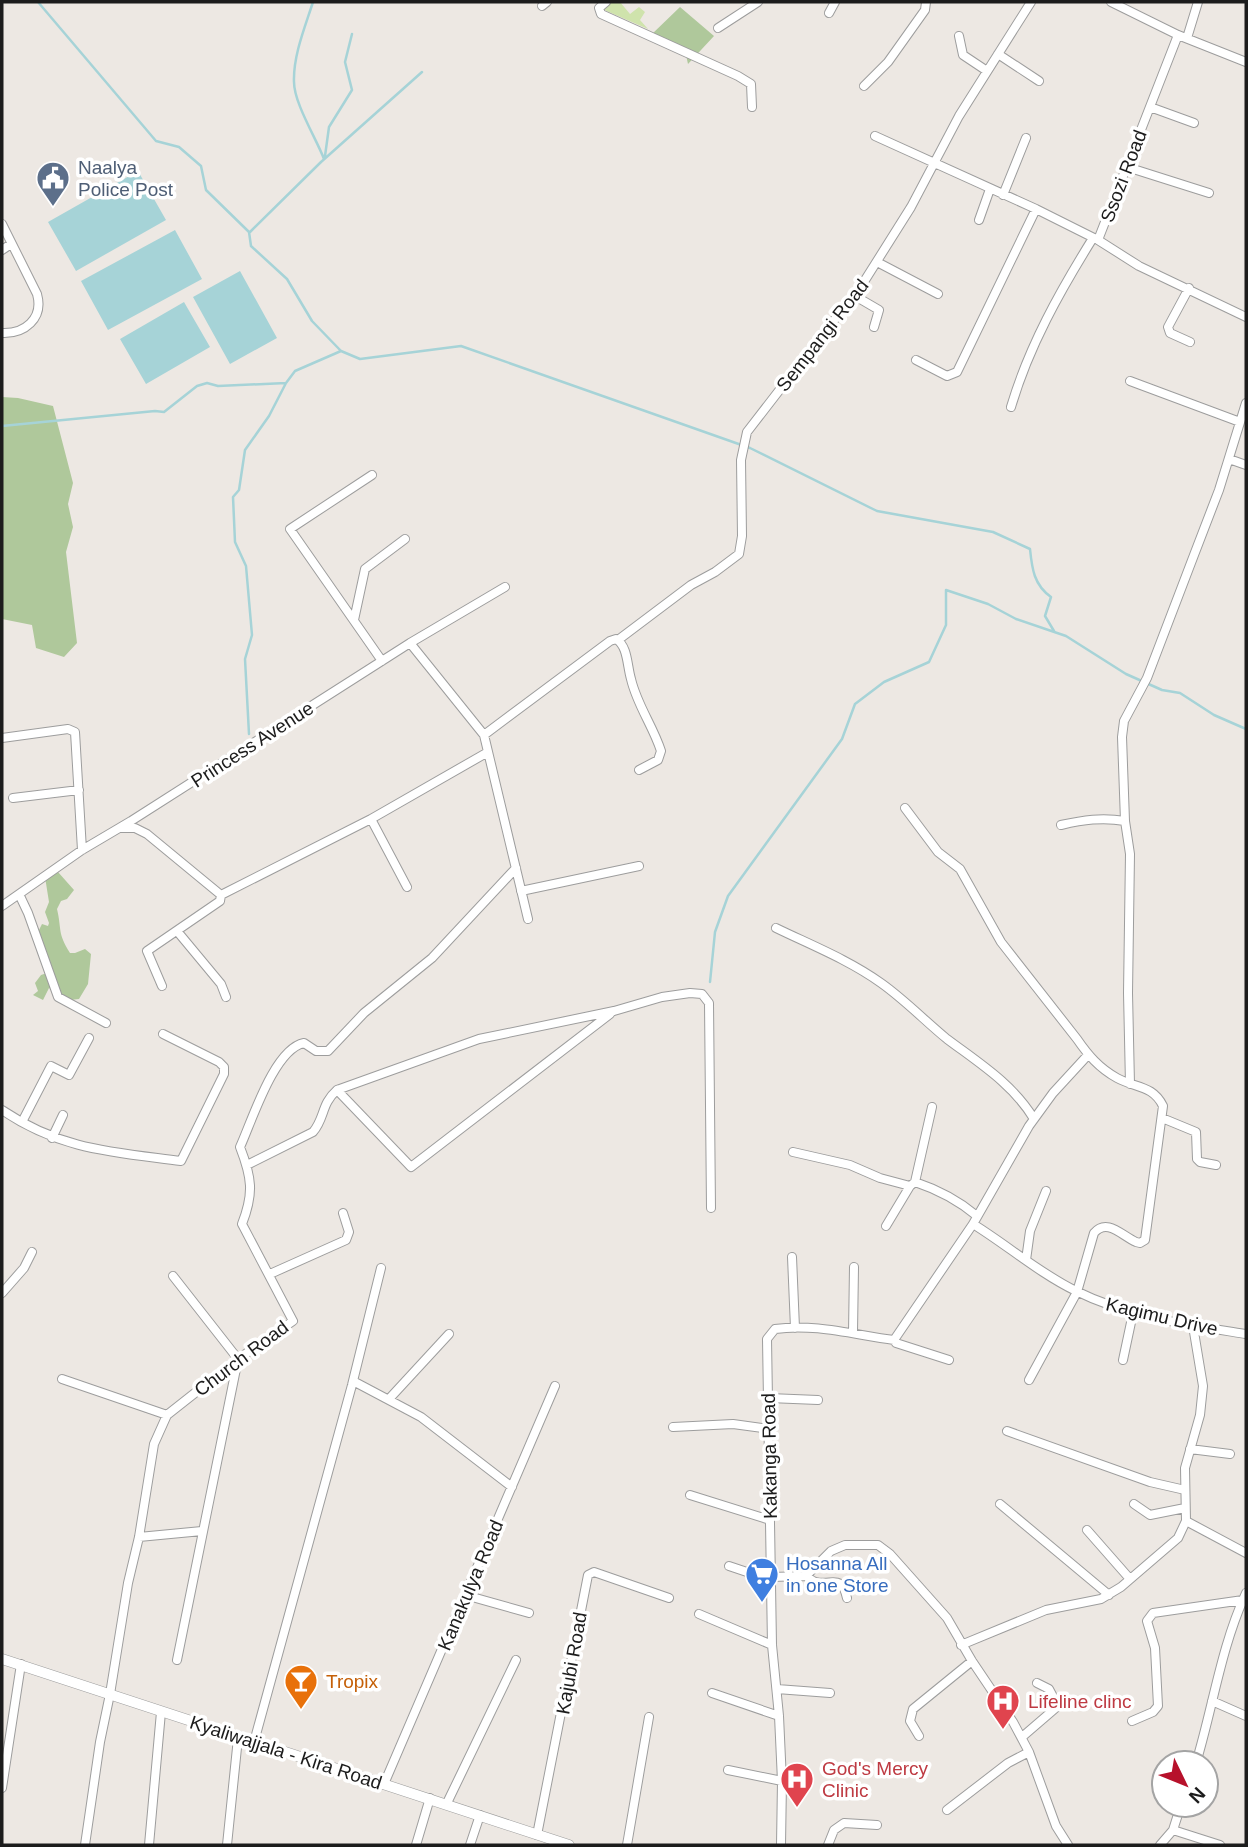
<svg xmlns="http://www.w3.org/2000/svg" width="1248" height="1847" viewBox="0 0 1248 1847" font-family="Helvetica,sans-serif">
	<style>
		.grass { fill: #cfe3ac }
		.forest { fill: #afc89b }
		.water { fill: #a6d3d7 }
		.lines { fill: none; stroke-linecap: round; stroke-linejoin: round }
		.stream { stroke: #a6d3d7; stroke-width: 2.5 }
		.minor-casing { stroke: #9d9d9d; stroke-width: 10 }
		.tertiary-casing { stroke: #9d9d9d; stroke-width: 11 }
		.minor { stroke: #fff; stroke-width: 8 }
		.tertiary { stroke: #fff; stroke-width: 10 }
		.labels { text-anchor: middle; stroke-width: 7; stroke-linejoin: round; paint-order: stroke }
		.service-label { font-size: 19px; fill: #4e5e75; stroke: #fff; text-anchor: start }
		.street-label { font-size: 19px; fill: #1c1c1c; stroke: #fff }
		.shop-label { font-size: 19px; fill: #366cbe; stroke: #fff; text-anchor: start }
		.food-label { font-size: 19px; fill: #c56008; stroke: #fff; text-anchor: start }
		.health-label { font-size: 19px; fill: #be3a42; stroke: #fff; text-anchor: start }
	</style>
	<rect width="100%" height="100%" fill="#ede8e3"/>
	<path class="grass" d="M 612,2 L 620,2 L 630,14 L 639,7 L 645,12 L 640,20 L 648,29 L 602,9 Z"/>
	<path class="forest" d="M 680,7 L 714,36 L 688,64 L 686,55 L 651,35 Z
		M 2,397 L 18,398 L 53,406 L 73,483 L 68,504 L 73,527 L 66,552 L 77,643 L 64,657 L 36,648 L 32,625 L 2,619 Z
		M 58,872 L 74,890 L 67,899 L 61,901 L 57,909 C 62,930 57,932 70,953 L 75,953 L 85,949 L 91,954 L 88,984 L 79,999 L 70,1000 L 49,988 L 43,1000 L 33,995 L 38,991 L 35,983 L 41,975 L 47,973 L 36,936 L 42,924 L 48,926 L 49,923 L 45,912 L 49,902 L 45,877 Z"/>
	<path class="water" d="M 138,171 L 166,220 L 76,271 L 48,222 Z
		M 175,230 L 202,279 L 108,330 L 81,281 Z
		M 240,271 L 277,338 L 230,364 L 193,297 Z
		M 184,302 L 210,347 L 146,384 L 120,339 Z"/>
	<g class="lines">
		<path class="stream" d="M 38,2 L 156,141 L 179,147 L 201,166 L 206,190 L 249,232 L 251,246 L 287,279 L 312,321 L 341,351 L 360,359 L 461,346 L 750,448 L 877,511 L 993,532 L 1030,549 C 1032,569 1034,585 1051,597 L 1045,616 L 1054,631
			M 313,2 C 305,27 293,56 294,82 C 294,103 316,138 324,159
			M 325,156 L 329,127 L 352,90 L 345,62 L 352,34
			M 250,232 L 321,162 L 422,72
			M 2,426 L 155,411 L 164,412 L 197,386 L 207,383 L 218,386 L 286,383 L 295,371 L 341,351
			M 249,734 L 245,659 L 252,635 L 246,566 L 235,542 L 233,497 L 239,490 L 245,450 L 269,416 L 286,383
			M 710,982 L 715,932 L 728,896 L 842,739 L 855,704 L 884,682 L 929,662 L 946,625 L 946,590 L 988,604 L 1016,619 L 1066,636 L 1126,674 L 1162,690 L 1180,693 L 1214,715 L 1246,729"/>
		<defs>
			<path id="minor" d="M 606,2 L 599,8 L 601,14 L 738,76 L 751,84 L 752,107
				M 1111,2 L 1178,35 L 1246,62
				M 542,6 L 547,2
				M 829,13 L 835,2
				M 718,28 L 758,2
				M 1178,35 L 1098,240 L 1139,266 L 1246,317
				M 959,36 L 963,55 L 987,71
				M 1187,38 L 1198,2
				M 998,54 L 1039,81
				M 864,86 L 888,62 L 925,10 L 926,2
				M 1150,107 L 1194,123
				M 875,136 L 1036,209 L 1098,240
				M 1127,167 L 1209,193
				M 1003,195 L 1026,138
				M 979,220 L 990,189
				M 2,224 L 37,294 C 44,319 24,334 2,333
				M 2,250 L 11,244
				M 877,262 L 938,294
				M 1189,288 L 1168,327 L 1170,333 L 1190,342
				M 855,296 L 879,310 L 874,327
				M 916,360 L 947,376 L 957,372 L 1036,209
				M 1130,381 L 1240,422
				M 1011,407 C 1029,346 1060,291 1093,238
				M 1229,459 L 1246,465
				M 372,475 L 290,529 L 382,661
				M 354,620 L 365,569 L 405,539
				M 618,640 L 691,585 L 715,572 L 739,554 L 742,536 L 741,460 L 747,432 L 829,326 L 855,296 L 911,207 L 959,116 L 1031,2
				M 410,643 L 484,735 L 528,919
				M 484,735 L 610,641 L 616,639 C 628,646 627,666 631,679 C 637,705 653,726 661,751 L 658,760 L 639,770
				M 2,738 L 68,729 L 75,732 L 82,850
				M 13,798 L 79,790
				M 905,808 L 938,852 L 960,869 L 1001,942 L 1077,1039 C 1088,1055 1099,1068 1117,1078 C 1135,1088 1153,1085 1163,1106 L 1145,1240 L 1140,1243 L 1136,1242 C 1121,1235 1107,1218 1094,1233 L 1077,1292 L 1029,1380
				M 371,819 L 407,887
				M 1125,821 L 1122,737 L 1124,721 L 1147,678 L 1194,555 L 1219,490 L 1246,403
				M 1061,825 C 1083,820 1102,817 1125,821 L 1130,854 L 1128,993 L 1130,1084
				M 121,828 L 135,828 L 147,834 L 221,895
				M 521,891 L 639,866
				M 19,894 L 28,913 L 58,997 L 106,1023
				M 2,906 L 82,850 L 131,821 L 410,643 L 505,587
				M 776,928 C 811,945 849,960 881,983 C 905,1000 925,1021 947,1039 C 979,1063 1013,1084 1034,1119
				M 177,931 L 221,984 L 226,997
				M 162,986 L 147,951 L 220,901 L 221,895 L 371,819 L 488,752
				M 337,1090 L 411,1167 L 610,1014
				M 2,1110 C 61,1150 113,1152 181,1161 L 224,1074 L 224,1067 L 219,1062 L 163,1034
				M 1162,1118 L 1196,1132 L 1197,1159 L 1200,1162 L 1216,1165
				M 22,1122 L 51,1066 L 69,1075 L 89,1038
				M 52,1138 L 63,1115
				M 793,1152 L 850,1165 L 880,1178 L 910,1186 L 915,1182 C 939,1190 958,1200 977,1216
				M 247,1165 L 313,1132 C 325,1118 321,1104 337,1090 L 479,1039 L 614,1011 L 662,997 L 690,993 L 702,994 L 709,1003 L 711,1208
				M 915,1182 L 932,1107
				M 973,1224 C 1007,1245 1039,1273 1076,1291 C 1128,1317 1189,1325 1246,1334
				M 886,1226 L 910,1186
				M 792,1257 L 795,1328
				M 1026,1260 L 1030,1231 L 1046,1191
				M 270,1274 L 346,1240 L 349,1232 L 343,1213
				M 173,1276 L 238,1359 L 177,1660
				M 2,1293 L 24,1268 L 32,1252
				M 853,1333 L 854,1267
				M 894,1340 L 896,1343 L 949,1360
				M 1123,1360 L 1133,1313
				M 62,1379 L 167,1415
				M 353,1381 L 421,1417 L 512,1487
				M 769,1398 L 818,1400
				M 389,1399 L 449,1334
				M 673,1427 L 733,1424 L 769,1429
				M 1007,1431 L 1150,1482 L 1185,1490
				M 1190,1449 L 1230,1454
				M 690,1495 L 770,1520
				M 1000,1504 L 1109,1595
				M 1134,1504 L 1150,1515 L 1185,1508
				M 1186,1521 L 1246,1553
				M 1087,1530 L 1130,1579
				M 139,1537 L 202,1531
				M 729,1566 L 771,1580
				M 806,1576 C 807,1577 814,1582 816,1582 C 832,1586 841,1573 847,1598
				M 771,1577 L 806,1576 L 831,1551 L 845,1545 L 878,1545 L 890,1554 L 947,1618 L 972,1661 L 1013,1722 L 1029,1752 L 1056,1826 L 1068,1845
				M 465,1595 L 529,1613
				M 699,1614 L 772,1645
				M 961,1645 L 1046,1610 L 1101,1599 L 1121,1587 L 1178,1538 L 1186,1521 L 1185,1468 L 1200,1415 L 1203,1386 L 1193,1326
				M 777,1689 L 830,1693
				M 712,1693 L 779,1716
				M 1212,1701 L 1246,1716
				M 1132,1721 L 1153,1712 L 1158,1706 L 1155,1648 L 1147,1621 L 1153,1613 L 1243,1600
				M 919,1736 L 910,1721 L 913,1709 L 972,1661
				M 1022,1737 L 1058,1706 L 1049,1689 L 1037,1683
				M 254,1742 L 352,1385 L 381,1268
				M 1196,1763 C 1213,1707 1221,1647 1246,1593
				M 728,1770 L 782,1781
				M 384,1784 L 555,1386
				M 2,1788 L 21,1664
				M 447,1803 L 516,1660
				M 947,1810 L 1008,1763 L 1029,1752
				M 1173,1830 L 1220,1845
				M 537,1835 L 588,1575 L 594,1572 L 669,1598
				M 85,1845 L 100,1742 L 110,1694 L 128,1583 L 139,1537 L 154,1444 L 167,1415 L 238,1359 L 293,1321 L 242,1224 C 254,1193 252,1178 240,1147 C 252,1121 274,1049 304,1043 L 316,1051 L 328,1051 L 364,1013 L 432,958 L 516,868
				M 149,1845 L 161,1712
				M 227,1845 L 238,1738
				M 416,1845 L 430,1798
				M 470,1845 L 480,1815
				M 627,1845 L 649,1717
				M 781,1845 L 782,1781 L 779,1716 L 772,1645 L 767,1339 L 775,1329 C 814,1323 855,1335 894,1340 L 973,1224 L 1029,1126 L 1053,1093 L 1087,1056
				M 828,1845 L 834,1830 L 844,1823 L 877,1825
				M 1160,1845 L 1173,1830 L 1181,1805"/>
			<path id="tertiary" d="M 2,1659 L 569,1845"/>
		</defs>
		<use href="#minor" class="minor-casing"/>
		<use href="#tertiary" class="tertiary-casing"/>
		<use href="#minor" class="minor"/>
		<use href="#tertiary" class="tertiary"/>
	</g>
	<defs>
		<symbol id="civic-pin" viewBox="-11 -11 22 30"><path d="M0 17L-7.5 6A9.5 9.5 0 1 1 7.5 6Z" fill="#5c6f8a" stroke="#fff"/><path d="M-.6-6.5H3V-4.5H.6V-3L4-1V1h2V6H-6V1h2V-1L-.6-3ZM-1.2 2.5V6h2.4V2.5Z" fill="#fff"/></symbol>
		<symbol id="supermarket-pin" viewBox="-11 -11 22 30"><path d="M0 17L-7.5 6A9.5 9.5 0 1 1 7.5 6Z" fill="#3f7fe0" stroke="#fff"/><path d="M-6-5.5h2.5l.6 2H6L4.5 2H-2.5L-4.4-4H-6ZM-1.5 3.2a1.3 1.3 0 1 0 .1 0ZM3 3.2a1.3 1.3 0 1 0 .1 0Z" fill="#fff"/></symbol>
		<symbol id="bar-pin" viewBox="-11 -11 22 30"><path d="M0 17L-7.5 6A9.5 9.5 0 1 1 7.5 6Z" fill="#e8710a" stroke="#fff"/><path d="M-6-5H6L.8 .8V4.5H3.5V6h-7V4.5H-.8V.8Z" fill="#fff"/></symbol>
		<symbol id="hospital-pin" viewBox="-11 -11 22 30"><path d="M0 17L-7.5 6A9.5 9.5 0 1 1 7.5 6Z" fill="#e0444e" stroke="#fff"/><path d="M-5-5h3v3.5h4V-5h3V5h-3V1.5h-4V5h-3Z" fill="#fff"/></symbol>
	</defs>
	<g fill-rule="evenodd">
		<use href="#civic-pin" x="34" y="159" width="38" height="52"/>
		<use href="#supermarket-pin" x="743" y="1555" width="38" height="52"/>
		<use href="#bar-pin" x="282" y="1662" width="38" height="52"/>
		<use href="#hospital-pin" x="984" y="1682" width="38" height="52"/>
		<use href="#hospital-pin" x="778" y="1760" width="38" height="52"/>
	</g>
	<g class="labels">
		<g class="service-label">
			<text x="78" y="174">Naalya<tspan x="78" dy="22">Police Post</tspan></text>
		</g>
		<g class="street-label">
			<text transform="translate(1123 176) rotate(-69)" y="7">Ssozi Road</text>
			<text transform="translate(822 335) rotate(-52)" y="7">Sempangi Road</text>
			<text transform="translate(252 744) rotate(-33)" y="7">Princess Avenue</text>
			<text transform="translate(1162 1316) rotate(13)" y="7">Kagimu Drive</text>
			<text transform="translate(241 1358) rotate(-37)" y="7">Church Road</text>
			<text transform="translate(769 1456) rotate(-91)" y="7">Kakanga Road</text>
			<text transform="translate(470 1585) rotate(-67)" y="7">Kanakulya Road</text>
			<text transform="translate(571 1663) rotate(-80)" y="7">Kajubi Road</text>
			<text transform="translate(286 1752) rotate(18)" y="7">Kyaliwajjala - Kira Road</text>
		</g>
		<g class="shop-label">
			<text x="786" y="1570">Hosanna All<tspan x="786" dy="22">in one Store</tspan></text>
		</g>
		<g class="food-label">
			<text x="326" y="1688">Tropix</text>
		</g>
		<g class="health-label">
			<text x="1028" y="1708">Lifeline clinc</text>
			<text x="822" y="1775">God's Mercy<tspan x="822" dy="22">Clinic</tspan></text>
		</g>
	</g>
	<rect width="1248" height="1847" fill="none" stroke="#1c1c1c" stroke-width="7"/>
	<g transform="translate(1185 1784) rotate(133)"><circle r="33" fill="#ffffff" stroke="#a4a4a4" stroke-width="2"/>
	<path d="M0-5L12 26L0 18L-12 26Z" fill="#b7112b"/>
	<text y="-10" font-size="19" font-weight="bold" text-anchor="middle" fill="#1c1c1c">N</text>
	</g>
</svg>
